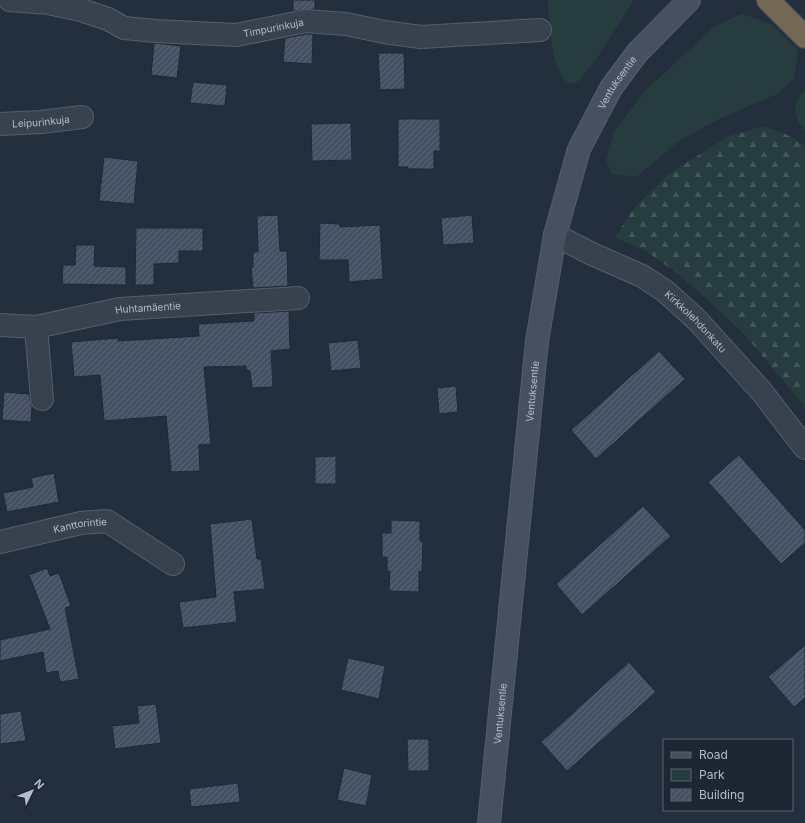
<svg xmlns="http://www.w3.org/2000/svg" width="805" height="823" viewBox="0 0 805 823" font-family="Inter,sans-serif">
	<style>
		.green { fill: #263c3f }
		.forest { fill: url(#forest-firs) }
		.building { fill: url(#building-hatch); stroke: #1f2835 }
		.lines { fill: none; stroke-linecap: round; stroke-linejoin: round }
		.street-casing { stroke: #565f6c; stroke-width: 24 }
		.secondary-casing { stroke: #565f6c; stroke-width: 24 }
		.highway-casing { stroke: #434c59; stroke-width: 24 }
		.street { stroke: #38414e; stroke-width: 22 }
		.secondary { stroke: #465061; stroke-width: 22 }
		.highway { stroke: #746855; stroke-width: 22 }
		.labels { text-anchor: middle; stroke-width: 3; stroke-linejoin: round; paint-order: stroke }
		.street-label { font-size: 10px; fill: #b4bcc9; stroke: #1d2633 }
	</style>
	<defs>
		<pattern id="forest-firs" width="22" height="20" patternUnits="userSpaceOnUse"><rect width="22" height="20" fill="#263c3f"/><path d="M5 1l3.5 6h-7zM16 11l3.5 6h-7z" fill="#435659"/></pattern>
		<pattern id="building-hatch" width="6" height="6" patternUnits="userSpaceOnUse"><rect width="6" height="6" fill="#455162"/><path d="M-1 1l2-2M0 6l6-6M5 7l2-2" fill="none" stroke="#5d6877"/></pattern>
	</defs>
	<rect width="100%" height="100%" fill="#242f3e"/>
	<path class="green" d="M 547,0 L 634,0 L 599,55 L 579,81 L 569,84 C 549,68 551,24 547,0 Z
		M 742,14 L 772,24 L 798,50 L 794,79 L 777,94 L 717,120 L 678,142 L 636,177 L 612,174 L 606,160 L 614,132 L 645,91 L 715,26 Z
		M 805,91 L 805,131 C 794,119 790,102 805,91 Z"/>
	<path class="forest" d="M 763,126 C 778,131 794,136 805,147 L 805,407 L 744,334 L 706,298 L 678,274 L 646,251 L 615,237 L 635,207 L 669,174 L 727,137 Z"/>
	<path class="building" d="M 293,0 L 315,0 L 315,9 L 293,11 Z
		M 307,34 L 313,34 L 312,64 L 283,62 L 285,38 Z
		M 154,43 L 181,46 L 177,78 L 151,75 Z
		M 378,53 L 404,53 L 405,89 L 380,90 Z
		M 193,82 L 227,85 L 225,106 L 190,103 Z
		M 398,119 L 440,119 L 440,151 L 434,151 L 434,169 L 408,169 L 408,167 L 398,167 Z
		M 351,123 L 352,160 L 312,161 L 311,124 Z
		M 104,157 L 138,161 L 134,204 L 99,201 Z
		M 278,215 L 280,251 L 287,251 L 288,286 L 253,288 L 251,267 L 253,267 L 253,252 L 258,252 L 257,216 Z
		M 472,215 L 474,243 L 443,245 L 441,218 Z
		M 320,223 L 340,224 L 340,227 L 380,225 L 383,279 L 349,282 L 348,260 L 319,260 Z
		M 136,228 L 203,228 L 203,251 L 179,251 L 179,263 L 154,264 L 154,285 L 135,285 Z
		M 76,245 L 95,245 L 94,266 L 126,267 L 126,285 L 62,284 L 63,265 L 75,265 Z
		M 289,311 L 290,349 L 271,351 L 273,387 L 252,388 L 250,371 L 246,370 L 246,366 L 204,367 L 211,444 L 199,445 L 200,471 L 171,472 L 166,416 L 104,421 L 100,375 L 74,377 L 71,342 L 118,338 L 118,341 L 199,336 L 198,324 L 254,321 L 254,313 Z
		M 358,340 L 361,368 L 331,371 L 328,343 Z
		M 659,351 L 685,379 L 596,459 L 571,430 Z
		M 456,386 L 458,412 L 439,414 L 437,388 Z
		M 4,392 L 29,394 L 32,407 L 31,422 L 2,420 Z
		M 739,455 L 805,530 L 805,543 L 781,564 L 708,482 Z
		M 336,456 L 336,484 L 315,484 L 315,457 Z
		M 54,473 L 59,502 L 7,512 L 3,493 L 33,487 L 31,478 Z
		M 643,506 L 671,536 L 582,615 L 556,584 Z
		M 252,519 L 257,559 L 261,559 L 265,589 L 234,592 L 237,622 L 183,628 L 179,602 L 216,597 L 210,524 Z
		M 391,520 L 420,521 L 420,541 L 423,541 L 422,572 L 419,571 L 419,592 L 389,591 L 390,571 L 387,571 L 387,557 L 382,557 L 382,533 L 391,533 Z
		M 47,568 L 50,576 L 59,573 L 71,606 L 65,608 L 79,679 L 60,682 L 58,671 L 46,673 L 43,652 L 0,661 L 0,640 L 50,629 L 29,575 Z
		M 805,645 L 805,698 L 794,707 L 768,677 Z
		M 348,658 L 385,666 L 379,699 L 341,690 Z
		M 629,662 L 656,692 L 567,771 L 541,742 Z
		M 156,704 L 161,743 L 115,749 L 112,726 L 139,723 L 137,706 Z
		M 21,711 L 26,741 L 0,744 L 0,714 Z
		M 407,739 L 429,739 L 429,771 L 408,771 Z
		M 344,768 L 372,775 L 366,806 L 337,800 Z
		M 238,783 L 240,802 L 191,807 L 189,789 Z"/>
	<g class="lines">
		<defs>
			<g id="street">
				<path id="s1" d="M 10,0 L 48,3 L 81,10 L 108,19 L 124,28 L 156,31 L 236,35 L 306,21 L 346,24 L 384,32 L 421,37 L 540,30"/>
				<path id="s2" d="M 0,124 L 41,122 L 82,117"/>
				<path id="s3" d="M 555,235 L 592,254 L 642,276 L 665,291 L 696,319 L 762,392 L 805,448"/>
				<path id="s4" d="M 0,325 L 36,327 L 120,309 L 298,298"/>
				<path d="M 36,327 L 42,399"/>
				<path id="s5" d="M 0,542 L 81,523 L 107,521 L 173,564"/>
			</g>
			<g id="secondary">
				<path id="s6" d="M 489,823 L 537,341 L 555,235 L 579,149 L 611,88 L 637,53 L 689,0"/>
			</g>
			<path id="highway" d="M 768,0 L 805,37"/>
		</defs>
		<use href="#street" class="street-casing"/>
		<use href="#secondary" class="secondary-casing"/>
		<use href="#highway" class="highway-casing"/>
		<use href="#street" class="street"/>
		<use href="#secondary" class="secondary"/>
		<use href="#highway" class="highway"/>
	</g>
	<g class="labels">
		<g class="street-label">
			<text dy="4" stroke="none"><textPath href="#s1" startOffset="269">Timpurinkuja</textPath></text>
			<text dy="4" stroke="none"><textPath href="#s6" startOffset="758">Ventuksentie</textPath></text>
			<text dy="4" stroke="none"><textPath href="#s2" startOffset="41">Leipurinkuja</textPath></text>
			<text dy="4" stroke="none"><textPath href="#s4" startOffset="150">Huhtamäentie</textPath></text>
			<text dy="4" stroke="none"><textPath href="#s3" startOffset="167">Kirkkolehdonkatu</textPath></text>
			<text dy="4" stroke="none"><textPath href="#s6" startOffset="434">Ventuksentie</textPath></text>
			<text dy="4" stroke="none"><textPath href="#s5" startOffset="82">Kanttorintie</textPath></text>
			<text dy="4" stroke="none"><textPath href="#s6" startOffset="110">Ventuksentie</textPath></text>
		</g>
	</g>
	<rect x="663" y="739" width="130" height="72" fill="#1d2633" stroke="#59626f"/>
	<rect x="671" y="752" width="20" height="6" fill="#465061" stroke="#59626f"/>
	<text x="699" y="759" font-size="12" fill="#b4bcc9">Road</text>
	<rect x="671" y="769" width="20" height="12" fill="#263c3f" stroke="#59626f"/>
	<text x="699" y="779" font-size="12" fill="#b4bcc9">Park</text>
	<rect x="671" y="789" width="20" height="12" fill="url(#building-hatch)" stroke="#59626f"/>
	<text x="699" y="799" font-size="12" fill="#b4bcc9">Building</text>
	<g transform="translate(32 791) rotate(47)" stroke="#1d2633" stroke-width="3" paint-order="stroke">
	<path d="M0-3L7 15L0 10L-7 15Z" fill="#b4bcc9"/>
	<text y="-6" font-size="11" font-weight="bold" text-anchor="middle" fill="#b4bcc9">N</text>
	</g>
</svg>
